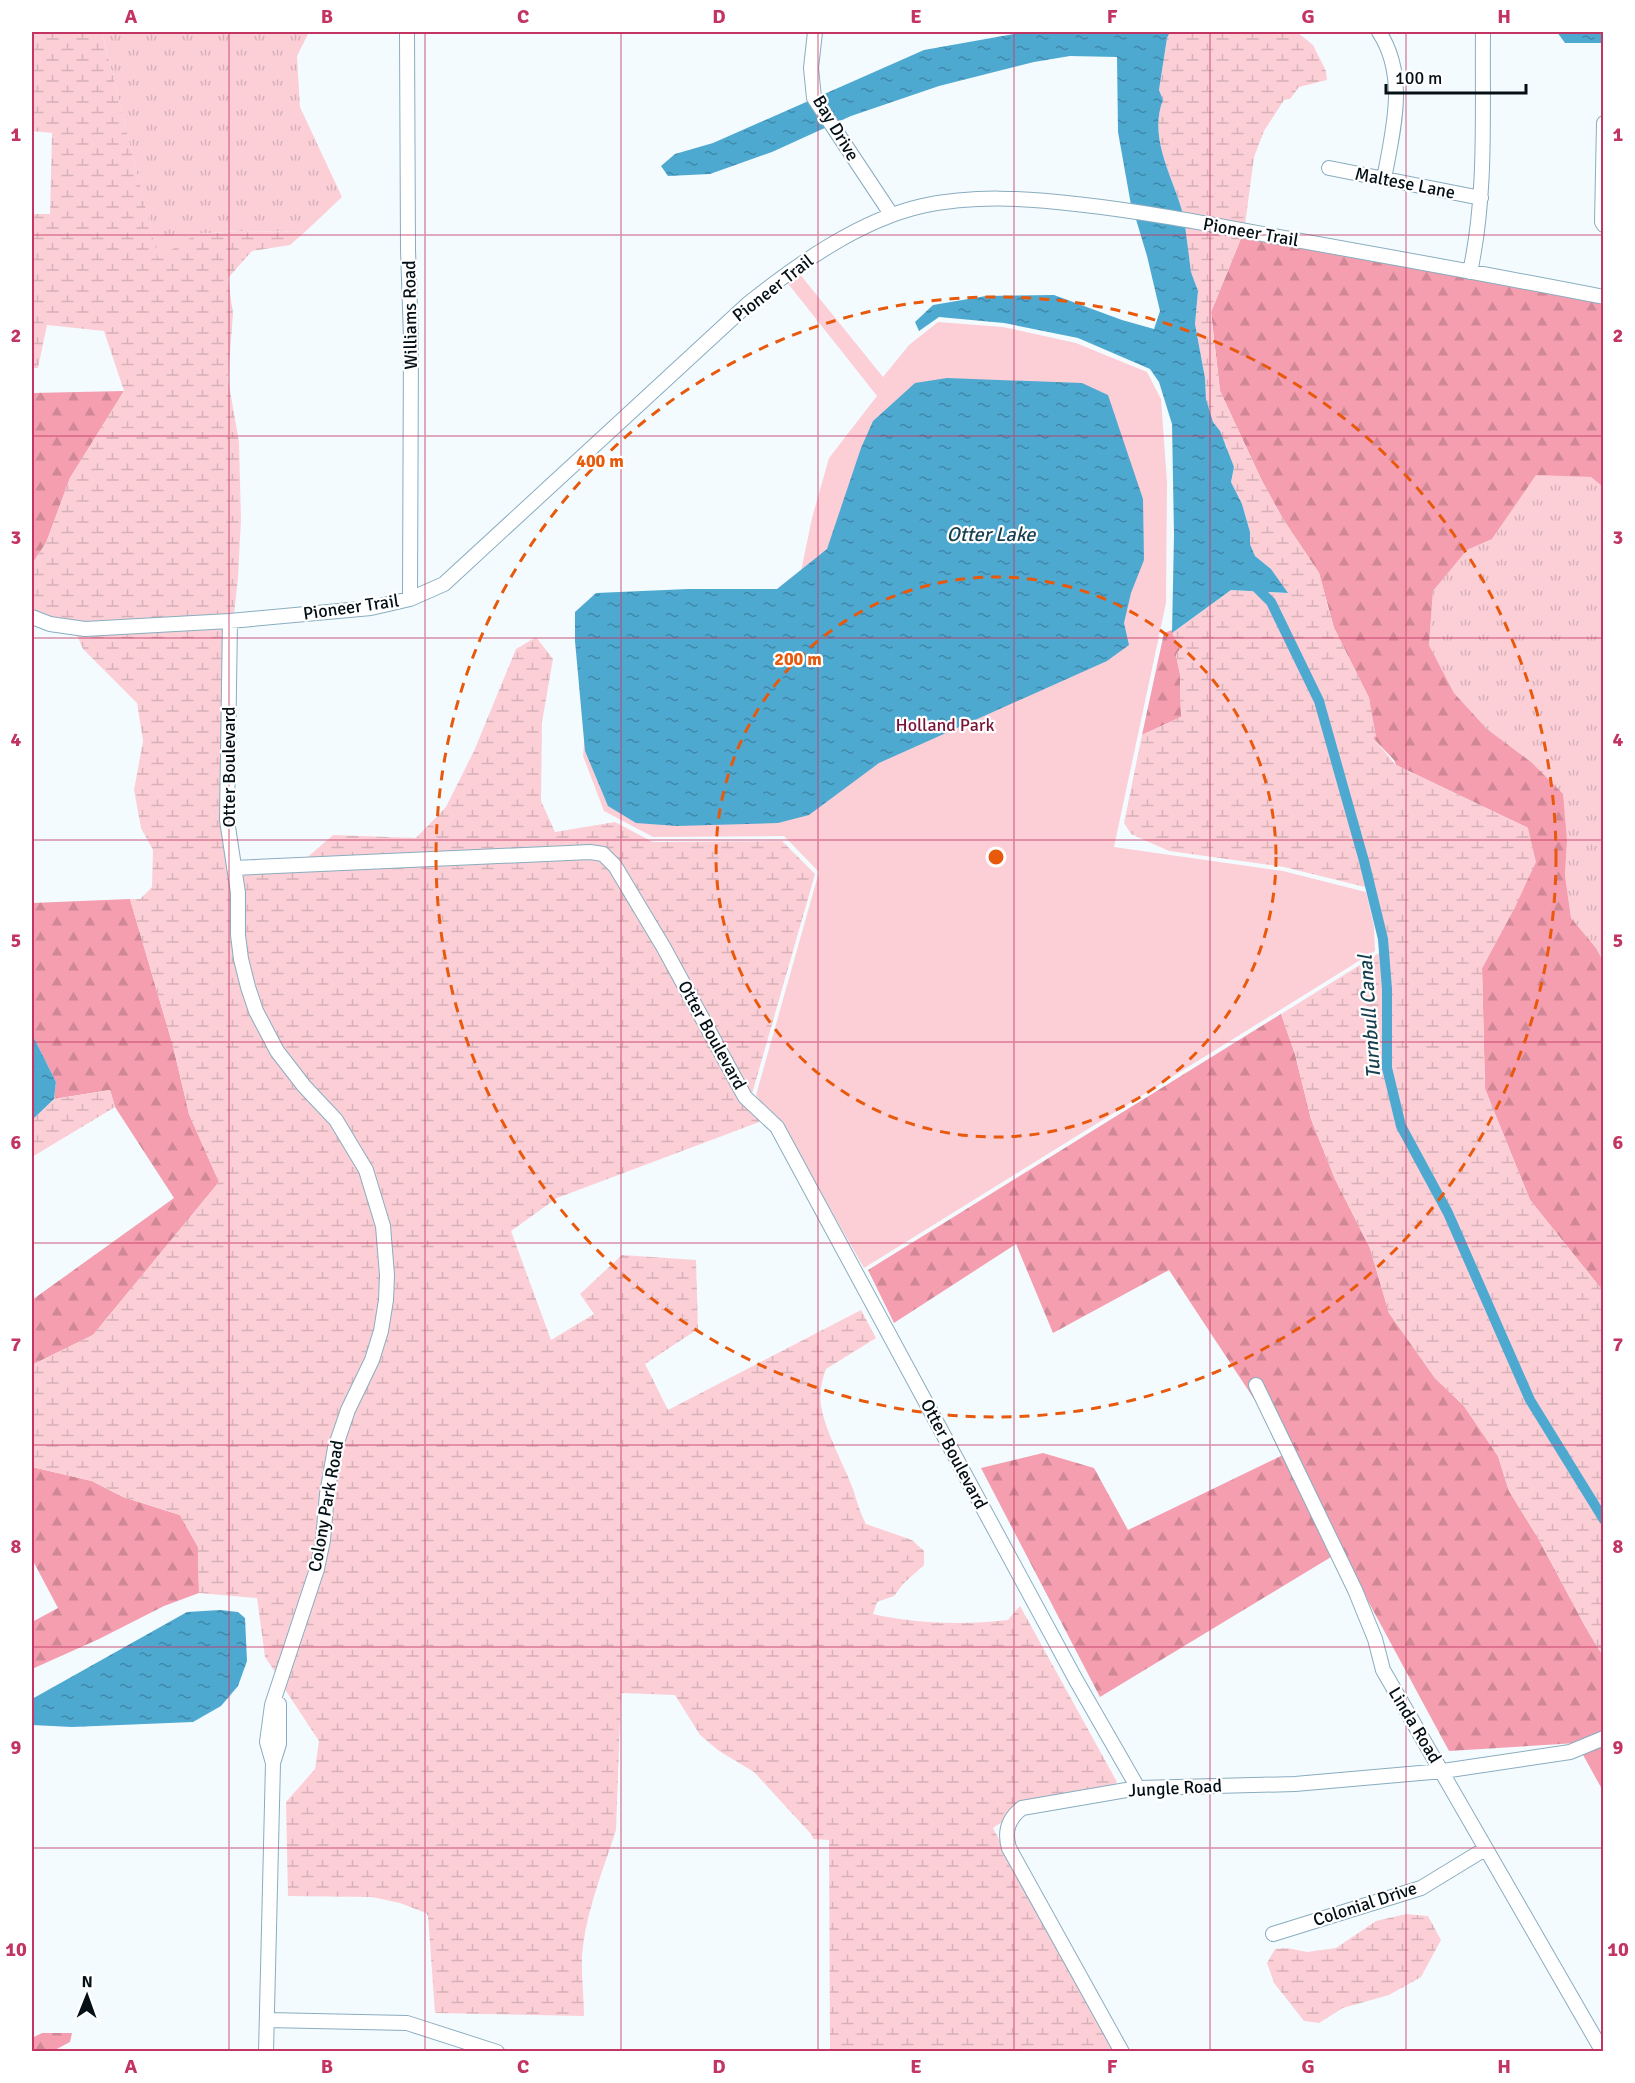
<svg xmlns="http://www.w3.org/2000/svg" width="1635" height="2083" viewBox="0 0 1635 2083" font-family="Signika,sans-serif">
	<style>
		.grass { fill: url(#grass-tufts) }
		.forest { fill: url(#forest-firs) }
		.wetland { fill: url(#wetland-marsh) }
		.green { fill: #fccfd7 }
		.water { fill: url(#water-ripples) }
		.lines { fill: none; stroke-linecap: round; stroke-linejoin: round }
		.canal { stroke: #4ea9d1; stroke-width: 10 }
		.minor-casing { stroke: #89adbf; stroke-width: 16 }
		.minor { stroke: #fff; stroke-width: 14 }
		.grid { fill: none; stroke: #c23461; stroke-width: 1.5; stroke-opacity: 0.55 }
		.ring { fill: none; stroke: #e8590c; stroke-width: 3; stroke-dasharray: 10 8 }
		.labels { text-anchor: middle; stroke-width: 4.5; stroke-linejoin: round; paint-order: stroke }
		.street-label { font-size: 18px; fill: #041016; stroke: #fff }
		.park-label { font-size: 18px; fill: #781437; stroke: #fff }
		.water-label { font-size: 20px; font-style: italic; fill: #173f50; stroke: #fff }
		.centre { fill: #e8590c; stroke: #fff; stroke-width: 3 }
		.ring-label { font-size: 18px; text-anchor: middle; font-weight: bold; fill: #e8590c; stroke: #fff; stroke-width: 4.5; stroke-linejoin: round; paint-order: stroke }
		.neatline { fill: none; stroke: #c23461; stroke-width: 2 }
		.grid-label { font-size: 20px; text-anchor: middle; font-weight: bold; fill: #c23461 }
	</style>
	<defs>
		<pattern id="grass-tufts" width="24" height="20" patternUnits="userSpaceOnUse" patternTransform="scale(1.5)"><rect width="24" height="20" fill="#fccfd7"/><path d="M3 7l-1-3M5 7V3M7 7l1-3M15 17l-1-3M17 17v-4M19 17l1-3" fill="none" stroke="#d6b1b8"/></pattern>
		<pattern id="forest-firs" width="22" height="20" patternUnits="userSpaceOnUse" patternTransform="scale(1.5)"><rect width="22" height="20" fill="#f49eaf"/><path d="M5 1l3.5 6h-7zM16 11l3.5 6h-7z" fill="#d08796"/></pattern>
		<pattern id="wetland-marsh" width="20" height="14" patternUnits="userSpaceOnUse" patternTransform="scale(1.5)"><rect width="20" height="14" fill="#fccfd7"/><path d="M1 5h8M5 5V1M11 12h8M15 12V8" fill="none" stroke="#d6b1b8"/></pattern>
		<pattern id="water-ripples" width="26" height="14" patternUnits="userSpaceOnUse" patternTransform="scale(1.5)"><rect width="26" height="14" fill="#4ea9d1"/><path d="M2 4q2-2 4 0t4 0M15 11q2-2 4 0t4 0" fill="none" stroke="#3f88a9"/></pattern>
	</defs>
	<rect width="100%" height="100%" fill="#f4fbff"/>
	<path class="grass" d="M 102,32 L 309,32 L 297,56 L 300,107 L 342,197 L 305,232 L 238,231 L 198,234 L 158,259 Z
		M 1536,474 L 1591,477 L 1603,487 L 1603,961 L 1596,948 L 1571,918 L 1565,875 L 1567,841 L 1531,762 L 1487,729 L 1454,693 L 1429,645 L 1433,591 L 1467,550 L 1492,539 Z"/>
	<path class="forest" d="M 1242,236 L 1603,303 L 1603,487 L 1591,477 L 1536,475 L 1492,539 L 1467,550 L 1433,591 L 1429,645 L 1454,693 L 1487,729 L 1531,762 L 1563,794 L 1567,841 L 1565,875 L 1571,918 L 1596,948 L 1603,961 L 1603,1291 L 1530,1200 L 1485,1089 L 1482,968 L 1516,905 L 1528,828 L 1396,765 L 1394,760 L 1373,738 L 1369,698 L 1334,628 L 1319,573 L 1283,519 L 1262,481 L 1220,391 L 1211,312 Z
		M 124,391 L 70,478 L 46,543 L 32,564 L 32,393 Z
		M 1172,630 L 1180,649 L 1176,655 L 1180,674 L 1181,717 L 1142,735 L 1164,633 Z
		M 130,899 L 173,1046 L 189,1114 L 219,1182 L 93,1335 L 32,1365 L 32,1300 L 174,1198 L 115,1107 L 110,1090 L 54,1099 L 56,1082 L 32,1034 L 32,903 Z
		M 1281,1014 L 1295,1054 L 1311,1119 L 1335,1179 L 1370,1248 L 1389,1313 L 1435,1378 L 1464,1406 L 1498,1456 L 1509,1491 L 1538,1538 L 1586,1628 L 1603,1656 L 1603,1732 L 1577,1743 L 1449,1751 L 1341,1551 L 1100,1697 L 981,1468 L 1043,1453 L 1094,1468 L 1128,1530 L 1289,1452 L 1169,1270 L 1053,1333 L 1016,1244 L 894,1323 L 868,1270 Z
		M 32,1467 L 92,1481 L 123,1497 L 180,1515 L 198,1547 L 199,1593 L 164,1606 L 99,1639 L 32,1669 L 32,1622 L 58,1608 L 32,1559 Z
		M 1603,1743 L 1603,1791 L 1582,1753 Z
		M 42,2033 L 72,2033 L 70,2042 L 53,2051 L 32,2051 L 32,2038 Z"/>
	<path class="wetland" d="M 32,32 L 102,32 L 158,258 L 197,234 L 238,231 L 305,232 L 290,245 L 252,251 L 228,278 L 233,314 L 228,379 L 239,442 L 241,519 L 238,578 L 234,615 L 85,623 L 51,619 L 32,611 L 32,564 L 46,543 L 70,478 L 124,391 L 104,331 L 47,325 L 38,368 L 32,368 L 32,214 L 50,214 L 52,133 L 32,131 Z
		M 1170,32 L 1297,32 L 1313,45 L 1326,71 L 1327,80 L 1299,87 L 1290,99 L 1284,100 L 1264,131 L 1254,157 L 1245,225 L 1183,214 C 1173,177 1148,138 1163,100 L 1159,90 L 1167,38 Z
		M 1185,225 L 1242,236 L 1211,312 L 1220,391 L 1262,481 L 1283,519 L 1319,573 L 1334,628 L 1369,698 L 1376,736 L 1373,738 L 1396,765 L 1528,828 L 1536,862 L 1516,905 L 1482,968 L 1485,1089 L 1530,1200 L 1603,1291 L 1603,1656 L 1586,1628 L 1538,1538 L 1509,1491 L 1498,1456 L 1464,1406 L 1435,1378 L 1389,1313 L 1370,1248 L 1335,1179 L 1311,1119 L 1295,1054 L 1281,1014 L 1379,953 L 1378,925 L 1369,888 L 1284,867 L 1169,851 L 1131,834 L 1124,823 L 1142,735 L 1181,717 L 1180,674 L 1176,655 L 1180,649 L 1172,633 L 1231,590 L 1287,593 L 1271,569 L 1255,556 L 1250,544 L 1250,532 L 1242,504 L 1231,482 L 1234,467 L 1227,454 L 1227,447 L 1213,422 L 1206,399 L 1205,378 L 1195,324 L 1198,291 L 1191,272 Z
		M 226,626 L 228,864 L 243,989 L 332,1123 L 361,1173 L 378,1227 L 382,1275 L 377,1330 L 322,1506 L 312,1567 L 277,1675 L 265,1657 L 257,1598 L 199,1593 L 198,1547 L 180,1515 L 123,1497 L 92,1481 L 32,1467 L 32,1365 L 93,1335 L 219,1182 L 189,1114 L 173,1046 L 130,899 L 140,899 L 152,887 L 153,850 L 141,828 L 134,790 L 143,741 L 137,703 L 83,649 L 76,633 Z
		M 536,637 L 553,659 L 542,722 L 541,801 L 555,832 L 615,822 L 653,842 L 782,841 L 815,874 L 752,1094 L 752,1097 L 767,1119 L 557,1198 L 511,1231 L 551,1340 L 594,1314 L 580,1294 L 622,1255 L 696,1260 L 698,1329 L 645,1364 L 668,1410 L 861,1310 L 876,1338 L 826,1369 C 822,1380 819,1393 821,1406 C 826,1433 843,1463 853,1489 C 857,1501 860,1513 866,1524 L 912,1540 L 924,1551 L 924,1565 L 903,1584 L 894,1596 L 877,1602 L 873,1614 C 917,1624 964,1625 1008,1620 L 1020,1606 L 1117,1782 L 1114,1786 L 1005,1820 L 993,1828 L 1114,2051 L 830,2051 L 829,1840 L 813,1839 L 811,1834 L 754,1772 L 719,1751 L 700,1735 L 675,1695 L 621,1693 L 616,1830 C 604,1868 588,1906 583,1946 C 580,1968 584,1993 584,2016 L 435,2013 L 428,1916 L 426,1913 L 400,1903 L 372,1897 L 288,1896 L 286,1802 L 315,1769 L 319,1741 L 284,1688 L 346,1429 L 386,1333 L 381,1199 L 307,1082 L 281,1048 L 260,1008 L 246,958 L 237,859 L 253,865 L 302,862 L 333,835 L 416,838 L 446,807 L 474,751 L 516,649 Z
		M 110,1090 L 115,1107 L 32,1157 L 32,1120 L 54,1099 Z
		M 1406,1914 L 1428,1916 L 1441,1940 L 1421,1977 L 1389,1995 L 1343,2008 L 1319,2023 L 1304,2021 L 1274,1983 L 1267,1963 L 1275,1949 L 1287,1948 L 1307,1952 L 1336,1948 L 1376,1921 Z"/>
	<path class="green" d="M 799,273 L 883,377 L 909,345 L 938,322 L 1003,327 L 1076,343 L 1147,372 L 1161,399 L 1167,482 L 1166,603 L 1114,847 L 1283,871 L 1366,892 L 1374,926 L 1375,951 L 864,1268 L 806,1167 L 756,1095 L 819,872 L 784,836 L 653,837 L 604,811 L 583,756 L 595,612 L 794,605 L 812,518 L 829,458 L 877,396 L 786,281 Z"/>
	<path class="water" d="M 1025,32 L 1170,32 L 1167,38 L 1159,90 L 1163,100 C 1148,138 1173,177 1183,214 L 1131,205 L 1118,132 L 1117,57 L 1070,56 L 1034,62 L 939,86 L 851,116 L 772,152 L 710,174 L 668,176 L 661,166 L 675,154 L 713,143 L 924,50 Z
		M 1557,32 L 1603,32 L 1603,43 L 1565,43 Z
		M 1135,216 L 1185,225 L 1191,272 L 1198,291 L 1195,324 L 1205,378 L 1206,399 L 1213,422 L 1220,431 L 1234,467 L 1231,482 L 1242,504 L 1250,532 L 1250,544 L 1255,556 L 1271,569 L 1288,593 L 1231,590 L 1172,633 L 1174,535 L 1172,424 L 1159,382 L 1150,369 L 1078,338 L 1004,323 L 939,317 L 919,331 L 915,322 L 933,305 L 986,296 L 1054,295 L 1122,320 L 1154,329 L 1160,311 L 1147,256 Z
		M 947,378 L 1082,383 L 1108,395 L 1143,499 L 1144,560 L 1131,593 L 1124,623 L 1129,645 L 1107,661 L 879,763 L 809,815 L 778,823 L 677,826 L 636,823 L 608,806 L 585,751 L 575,641 L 575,612 L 596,593 L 688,589 L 777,589 L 827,549 L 861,448 L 873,421 L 915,383 Z
		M 32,1034 L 56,1082 L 54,1099 L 32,1120 Z
		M 220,1610 L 238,1612 L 245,1618 L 247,1661 L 238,1686 L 221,1706 L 193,1722 L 72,1727 L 32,1725 L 32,1699 L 187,1612 Z"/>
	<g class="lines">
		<path class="canal" d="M 1252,583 L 1271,602 L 1319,701 L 1364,861 L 1383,939 L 1387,989 L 1387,1068 L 1401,1126 L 1448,1213 L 1530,1400 L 1604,1520"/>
		<defs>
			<path id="minor" d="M 407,32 L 408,250 L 411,338 L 410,599
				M 815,32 L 811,68 L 814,98 L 891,214
				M 1379,32 C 1408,76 1393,130 1384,179
				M 1604,123 L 1602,222 L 1604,225
				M 1329,168 L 1481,198
				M 1470,272 C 1487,194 1482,111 1483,32
				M 32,617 L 50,624 L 85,629 L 230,621 L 371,608 L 410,599 L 444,584 L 749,303 C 798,264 860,220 922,206 C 974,195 1024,198 1076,204 C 1140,211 1204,223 1268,235 C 1380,255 1492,275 1604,297
				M 230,621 L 227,820 L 238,893 L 238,935 L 241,959 L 248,987 L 256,1011 L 277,1051 L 304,1086 L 336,1120 L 366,1170 L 383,1226 L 387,1275 L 386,1300 L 381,1331 L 372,1360 L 348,1410 L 335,1448 L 327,1494 L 323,1540 L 317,1569 L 272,1705 L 267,1742 L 273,1763
				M 234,868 L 590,852 L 603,854 L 615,866 L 664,948 L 745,1097 L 777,1127 L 1076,1680 L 1138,1788
				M 1256,1385 L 1355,1590 L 1375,1639 L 1383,1670 L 1603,2052
				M 1273,1934 L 1421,1888 L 1485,1849
				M 267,2020 L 407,2023 L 497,2052
				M 266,2052 L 273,1763 L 279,1744 L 279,1704
				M 1122,2052 L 1009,1848 C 1004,1831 1008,1819 1022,1808 L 1138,1788 L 1295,1784 L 1443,1771 L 1570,1752 L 1604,1738"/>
		</defs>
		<use href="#minor" class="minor-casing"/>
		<use href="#minor" class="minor"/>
	</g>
	<path class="grid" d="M 229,32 L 229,2052M 425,32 L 425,2052M 621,32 L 621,2052M 818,32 L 818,2052M 1014,32 L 1014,2052M 1210,32 L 1210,2052M 1406,32 L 1406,2052M 32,235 L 1604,235M 32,436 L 1604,436M 32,638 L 1604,638M 32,840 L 1604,840M 32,1042 L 1604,1042M 32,1243 L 1604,1243M 32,1445 L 1604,1445M 32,1647 L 1604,1647M 32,1848 L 1604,1848"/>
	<g class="ring">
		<circle cx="996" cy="857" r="280"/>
		<circle cx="996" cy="857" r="560"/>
	</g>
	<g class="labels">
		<g class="street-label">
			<text transform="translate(836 128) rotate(59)" y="6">Bay Drive</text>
			<text transform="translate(1405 183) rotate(11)" y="6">Maltese Lane</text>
			<text transform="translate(1251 232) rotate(10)" y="6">Pioneer Trail</text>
			<text transform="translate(773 288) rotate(-38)" y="6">Pioneer Trail</text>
			<text transform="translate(410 315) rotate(-91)" y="6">Williams Road</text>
			<text transform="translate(351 607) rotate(-8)" y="6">Pioneer Trail</text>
			<text transform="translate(229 767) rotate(-90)" y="6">Otter Boulevard</text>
			<text transform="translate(712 1035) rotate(61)" y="6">Otter Boulevard</text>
			<text transform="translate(954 1454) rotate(62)" y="6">Otter Boulevard</text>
			<text transform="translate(326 1506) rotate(-80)" y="6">Colony Park Road</text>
			<text transform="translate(1415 1725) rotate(59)" y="6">Linda Road</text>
			<text transform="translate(1175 1788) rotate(-3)" y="6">Jungle Road</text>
			<text transform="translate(1365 1904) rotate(-18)" y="6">Colonial Drive</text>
		</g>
		<g class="park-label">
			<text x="945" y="731">Holland Park</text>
		</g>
		<g class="water-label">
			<text x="991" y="541">Otter Lake</text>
			<text transform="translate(1369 1017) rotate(-94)" y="7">Turnbull Canal</text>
		</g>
	</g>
	<circle cx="996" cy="857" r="9" class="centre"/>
	<g class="ring-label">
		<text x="600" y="467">400 m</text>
		<text x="798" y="665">200 m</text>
	</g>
	<rect width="1635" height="2083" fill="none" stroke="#ffffff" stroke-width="66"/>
	<g transform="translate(87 1996) rotate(1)" stroke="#ffffff" stroke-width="4.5" paint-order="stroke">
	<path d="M0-4.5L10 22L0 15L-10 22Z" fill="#041016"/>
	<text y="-9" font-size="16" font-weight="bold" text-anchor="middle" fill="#041016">N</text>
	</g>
	<path d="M1386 84v9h140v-9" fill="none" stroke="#041016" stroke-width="3"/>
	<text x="1395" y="84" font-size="18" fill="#041016" stroke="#ffffff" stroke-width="4.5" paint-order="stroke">100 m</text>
	<rect x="33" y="33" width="1569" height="2017" class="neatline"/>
	<g class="grid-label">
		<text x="131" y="23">A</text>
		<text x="327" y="23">B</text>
		<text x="523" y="23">C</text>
		<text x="719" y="23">D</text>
		<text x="916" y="23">E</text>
		<text x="1112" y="23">F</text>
		<text x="1308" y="23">G</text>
		<text x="1504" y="23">H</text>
		<text x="16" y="141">1</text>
		<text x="1618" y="141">1</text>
		<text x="16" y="342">2</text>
		<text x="1618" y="342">2</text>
		<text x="16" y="544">3</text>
		<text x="1618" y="544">3</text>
		<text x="16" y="746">4</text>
		<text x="1618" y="746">4</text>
		<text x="16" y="947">5</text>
		<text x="1618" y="947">5</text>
		<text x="16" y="1149">6</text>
		<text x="1618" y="1149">6</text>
		<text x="16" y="1351">7</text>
		<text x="1618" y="1351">7</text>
		<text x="16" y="1553">8</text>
		<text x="1618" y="1553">8</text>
		<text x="16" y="1754">9</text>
		<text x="1618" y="1754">9</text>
		<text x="16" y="1956">10</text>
		<text x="1618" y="1956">10</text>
		<text x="131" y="2073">A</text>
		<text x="327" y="2073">B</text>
		<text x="523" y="2073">C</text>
		<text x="719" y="2073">D</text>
		<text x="916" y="2073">E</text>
		<text x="1112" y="2073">F</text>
		<text x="1308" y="2073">G</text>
		<text x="1504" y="2073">H</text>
	</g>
</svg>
